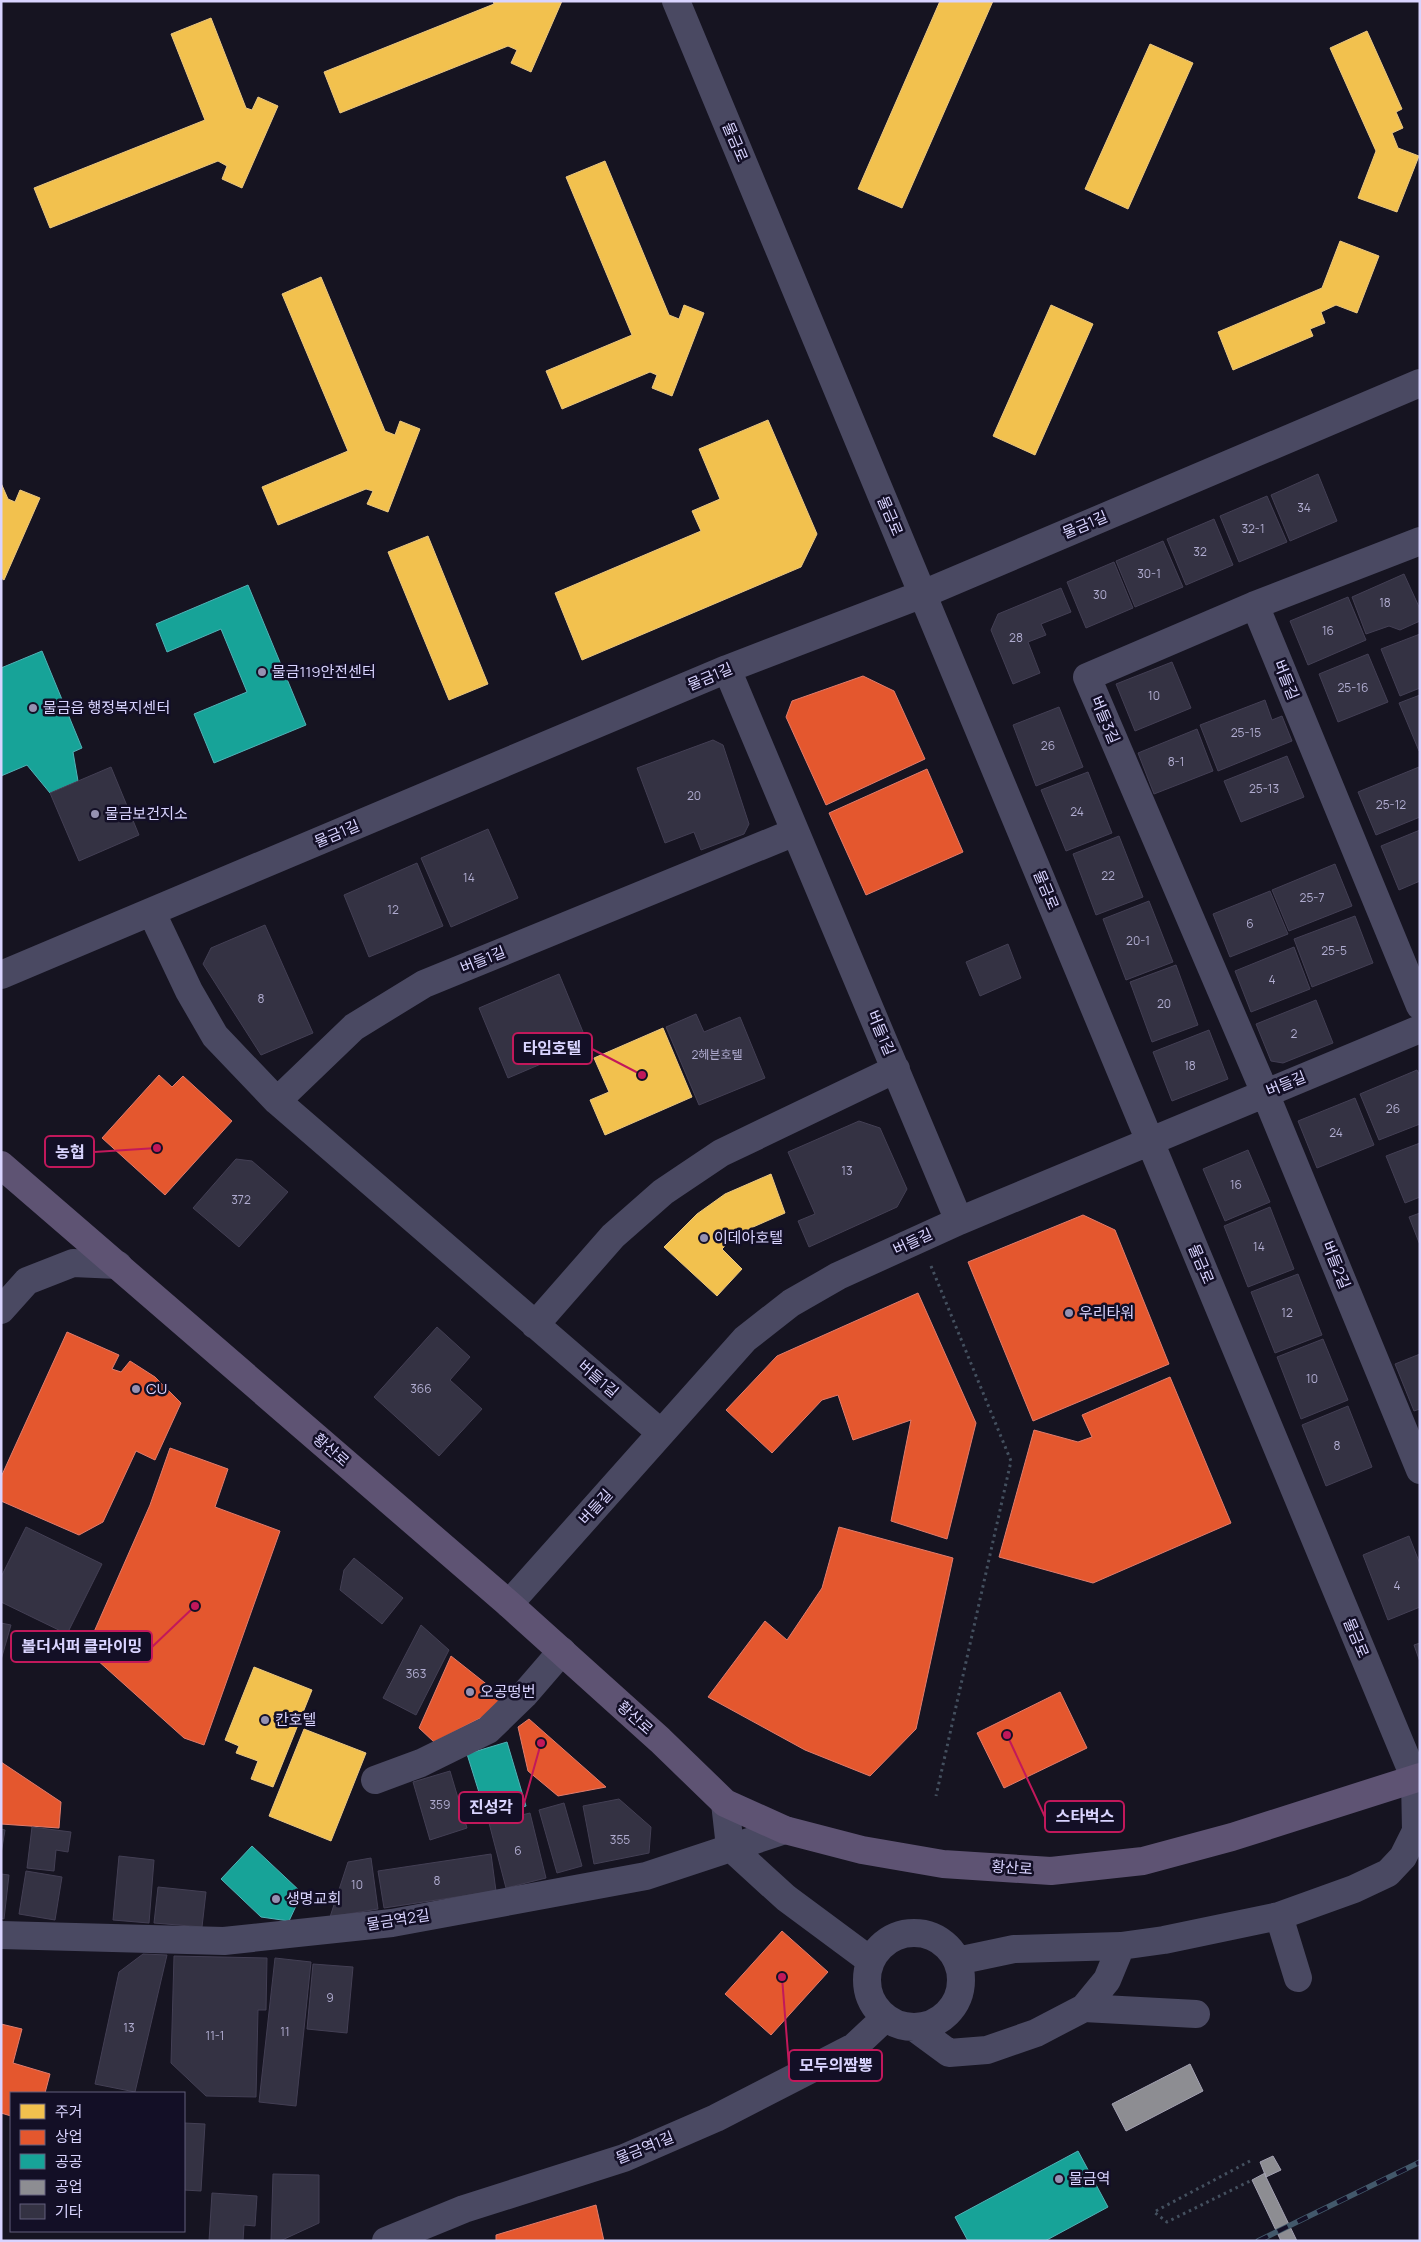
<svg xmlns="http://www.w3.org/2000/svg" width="1421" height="2242" viewBox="0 0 1421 2242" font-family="Manrope,'Noto Sans KR',sans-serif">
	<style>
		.homes { fill: #f2c14e; stroke: #eac783 }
		.shops { fill: #e4572e; stroke: #e17c6d }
		.public { fill: #17a398; stroke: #51b2b7 }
		.industry { fill: #8d8d92; stroke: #a4a2b3 }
		.building { fill: #343243; stroke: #433f54 }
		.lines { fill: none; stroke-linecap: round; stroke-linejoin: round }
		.path { stroke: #44505f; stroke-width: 3; stroke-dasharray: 2.5 4; stroke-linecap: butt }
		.minor { stroke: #4a4962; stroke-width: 28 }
		.major { stroke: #5e5373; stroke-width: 28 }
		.rail-casing { stroke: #43596b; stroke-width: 5.5 }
		.rail { stroke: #130f26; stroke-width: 4; stroke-dasharray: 11; stroke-linecap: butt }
		.poi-dot { fill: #9591b1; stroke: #130f26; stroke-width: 2 }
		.labels { text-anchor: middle; stroke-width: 5; stroke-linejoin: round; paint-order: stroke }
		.number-label { font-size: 12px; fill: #b0acd0 }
		.street-label { font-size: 15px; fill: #d9d4ff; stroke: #130f26 }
		.poi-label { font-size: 15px; fill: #d9d4ff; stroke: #130f26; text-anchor: start }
		.leader { fill: none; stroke: #c2185b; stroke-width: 2 }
		.callout-dot { fill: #c2185b; stroke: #130f26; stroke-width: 2 }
		.callout { fill: #130f26; stroke: #c2185b; stroke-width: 2 }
		.callout-label { font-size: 16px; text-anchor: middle; font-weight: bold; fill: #d9d4ff }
	</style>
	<rect width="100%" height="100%" fill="#161421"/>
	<path class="homes" d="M 493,1 L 562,1 L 531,72 L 511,63 L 517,50 L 508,46 L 340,113 L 324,72 L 494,4 Z
		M 940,1 L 993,1 L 902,208 L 858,189 Z
		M 211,18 L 246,108 L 252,110 L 258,97 L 278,106 L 242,188 L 222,179 L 227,166 L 218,161 L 50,228 L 34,188 L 205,120 L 171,34 Z
		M 1367,31 L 1402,109 L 1396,112 L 1403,128 L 1392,133 L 1398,148 L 1419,156 L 1397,212 L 1358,198 L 1376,151 L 1330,48 Z
		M 1150,44 L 1193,63 L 1128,209 L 1085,189 Z
		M 605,161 L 669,315 L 679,319 L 684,305 L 704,313 L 672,396 L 652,388 L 657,375 L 650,372 L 562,409 L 546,371 L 632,335 L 566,177 Z
		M 1340,241 L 1379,256 L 1357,313 L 1336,305 L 1321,312 L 1325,323 L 1310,329 L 1313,336 L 1233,370 L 1218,332 L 1322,288 Z
		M 321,277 L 385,431 L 395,435 L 400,421 L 420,429 L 388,512 L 367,504 L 373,491 L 366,489 L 278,525 L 262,487 L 348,451 L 282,294 Z
		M 1051,305 L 1093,324 L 1035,455 L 993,436 Z
		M 768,420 L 817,534 L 801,567 L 582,660 L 555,593 L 701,531 L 692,511 L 720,499 L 699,449 Z
		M 1,483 L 8,499 L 15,502 L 20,490 L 40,498 L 4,580 L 1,578 Z
		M 428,536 L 488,684 L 449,700 L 388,552 Z
		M 663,1028 L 692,1097 L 605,1135 L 590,1100 L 609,1092 L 594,1058 Z
		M 771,1174 L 785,1213 L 737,1234 L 722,1249 L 742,1269 L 717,1296 L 664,1247 L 697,1214 L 725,1194 Z
		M 254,1667 L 312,1690 L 273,1787 L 251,1779 L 258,1761 L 236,1753 L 239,1746 L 225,1740 Z
		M 304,1729 L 366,1753 L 331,1841 L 269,1816 Z"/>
	<path class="shops" d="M 863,676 L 894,691 L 925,759 L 826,805 L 786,717 L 792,701 Z
		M 927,769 L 963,852 L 866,895 L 829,813 Z
		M 159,1075 L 172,1087 L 183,1076 L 232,1121 L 165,1195 L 102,1138 Z
		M 1083,1215 L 1115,1230 L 1169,1364 L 1033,1421 L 968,1262 Z
		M 918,1293 L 976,1423 L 947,1539 L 891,1521 L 911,1420 L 853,1440 L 838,1395 L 822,1400 L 772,1453 L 726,1410 L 777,1356 Z
		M 67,1332 L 119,1355 L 112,1369 L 121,1372 L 130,1361 L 155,1377 L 181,1403 L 155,1460 L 136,1451 L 103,1522 L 79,1535 L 1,1501 L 1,1477 Z
		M 1170,1377 L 1231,1523 L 1093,1583 L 999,1557 L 1034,1430 L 1078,1442 L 1092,1437 L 1082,1415 Z
		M 170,1448 L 228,1469 L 215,1507 L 280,1531 L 204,1745 L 184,1738 L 86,1650 L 150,1505 Z
		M 839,1527 L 953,1558 L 916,1729 L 870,1776 L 805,1750 L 708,1697 L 765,1621 L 787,1640 L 822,1588 Z
		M 451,1656 L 499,1694 L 500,1708 L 434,1742 L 419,1728 Z
		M 1060,1692 L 1087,1748 L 1004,1788 L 977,1733 Z
		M 529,1719 L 606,1787 L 558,1796 L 528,1771 L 518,1727 Z
		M 1,1762 L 61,1802 L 59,1828 L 1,1824 Z
		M 782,1931 L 828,1972 L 771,2035 L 725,1994 Z
		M 1,2024 L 22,2029 L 13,2063 L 50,2074 L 45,2093 L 11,2093 L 11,2116 L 1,2113 Z
		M 596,2205 L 604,2241 L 496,2241 L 496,2235 Z"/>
	<path class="public" d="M 248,585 L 306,725 L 214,763 L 194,714 L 247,692 L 221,629 L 167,652 L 156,624 Z
		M 42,651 L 82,748 L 73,752 L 78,781 L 50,793 L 27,765 L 1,776 L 1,668 Z
		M 507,1742 L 526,1806 L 487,1818 L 467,1754 Z
		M 252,1846 L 302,1893 L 289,1921 L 261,1917 L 221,1879 Z
		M 1078,2151 L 1108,2207 L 1045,2241 L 968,2241 L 955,2217 Z"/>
	<path class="industry" d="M 1190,2064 L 1203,2091 L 1126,2131 L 1112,2104 Z
		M 1273,2156 L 1281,2170 L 1266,2177 L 1260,2162 Z
		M 1265,2173 L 1266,2177 L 1297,2241 L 1281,2241 L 1252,2180 Z"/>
	<path class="building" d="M 1318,474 L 1337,521 L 1290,541 L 1271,495 Z
		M 1267,496 L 1287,542 L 1239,562 L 1220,516 Z
		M 1214,519 L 1233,565 L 1186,585 L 1167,539 Z
		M 1163,541 L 1183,587 L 1135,607 L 1116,561 Z
		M 1114,562 L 1133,608 L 1086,628 L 1067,582 Z
		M 1404,574 L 1420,609 L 1420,621 L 1400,630 L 1389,626 L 1366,634 L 1352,597 Z
		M 1061,588 L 1071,612 L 1041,624 L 1046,635 L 1028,642 L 1040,673 L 1013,684 L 991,630 L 998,614 Z
		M 1348,597 L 1366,640 L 1308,665 L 1290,621 Z
		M 1420,634 L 1420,688 L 1400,696 L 1381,649 Z
		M 1368,654 L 1388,702 L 1338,722 L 1319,674 Z
		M 1172,662 L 1191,708 L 1135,731 L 1116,684 Z
		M 1420,695 L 1420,751 L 1419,751 L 1399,703 Z
		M 1265,700 L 1272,720 L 1282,716 L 1292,741 L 1218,771 L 1200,725 Z
		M 1059,707 L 1083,767 L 1036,786 L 1013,725 Z
		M 1197,729 L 1213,771 L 1154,794 L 1138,753 Z
		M 713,740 L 723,745 L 749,824 L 744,834 L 701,850 L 694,832 L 665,843 L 637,768 Z
		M 1287,756 L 1304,797 L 1241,822 L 1224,781 Z
		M 111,767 L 139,835 L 79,861 L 50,793 Z
		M 1419,767 L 1420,817 L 1376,835 L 1358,792 Z
		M 1088,772 L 1112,833 L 1066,851 L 1041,790 Z
		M 488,829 L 518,898 L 451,927 L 421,858 Z
		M 1420,830 L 1420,881 L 1399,890 L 1381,846 Z
		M 1119,836 L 1143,897 L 1096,915 L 1073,854 Z
		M 417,863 L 443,926 L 369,957 L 344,895 Z
		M 1335,864 L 1352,906 L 1289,931 L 1272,890 Z
		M 1270,891 L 1288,934 L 1230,957 L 1213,914 Z
		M 1149,901 L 1173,962 L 1126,980 L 1103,919 Z
		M 1355,916 L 1373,963 L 1312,987 L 1294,939 Z
		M 265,925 L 313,1033 L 261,1055 L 203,964 L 211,948 Z
		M 1008,944 L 1021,978 L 980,996 L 966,962 Z
		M 1294,947 L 1310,989 L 1251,1012 L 1235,971 Z
		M 1176,965 L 1198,1025 L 1152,1042 L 1130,982 Z
		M 559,974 L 588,1044 L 508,1078 L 479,1008 Z
		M 1316,1000 L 1333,1043 L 1283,1063 L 1271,1061 L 1256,1024 Z
		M 696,1014 L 704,1032 L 740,1017 L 765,1078 L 699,1105 L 666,1027 Z
		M 1209,1030 L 1228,1079 L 1172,1101 L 1153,1052 Z
		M 1417,1070 L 1420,1076 L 1420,1124 L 1379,1140 L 1360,1094 Z
		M 1355,1098 L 1374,1145 L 1317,1168 L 1298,1121 Z
		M 859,1121 L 880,1128 L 907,1189 L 897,1207 L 809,1247 L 798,1221 L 815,1214 L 788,1152 Z
		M 1420,1143 L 1420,1197 L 1405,1203 L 1386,1156 Z
		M 1248,1150 L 1270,1202 L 1225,1221 L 1203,1169 Z
		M 236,1159 L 252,1161 L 288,1192 L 239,1247 L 193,1208 Z
		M 1270,1207 L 1294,1269 L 1248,1287 L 1224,1226 Z
		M 1420,1213 L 1420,1245 L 1409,1217 Z
		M 1298,1274 L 1322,1335 L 1275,1353 L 1251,1292 Z
		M 437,1327 L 470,1357 L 450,1380 L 482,1409 L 439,1456 L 374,1397 Z
		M 1323,1339 L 1348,1400 L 1301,1419 L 1277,1357 Z
		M 1420,1354 L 1420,1409 L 1414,1411 L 1395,1364 Z
		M 1348,1406 L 1372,1467 L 1326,1486 L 1302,1425 Z
		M 26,1527 L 102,1564 L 67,1634 L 1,1602 L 1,1577 Z
		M 1409,1536 L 1420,1564 L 1420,1607 L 1388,1620 L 1363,1555 Z
		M 354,1558 L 403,1598 L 382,1624 L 340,1590 L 344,1570 Z
		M 1,1623 L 11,1625 L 1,1660 Z
		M 421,1625 L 449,1650 L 416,1715 L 383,1698 Z
		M 1420,1643 L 1420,1662 L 1414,1645 Z
		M 450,1771 L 467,1828 L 430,1840 L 413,1782 Z
		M 619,1799 L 651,1827 L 649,1853 L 594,1864 L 583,1806 Z
		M 564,1803 L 582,1866 L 557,1873 L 539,1810 Z
		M 530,1813 L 546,1878 L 506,1888 L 489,1823 Z
		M 32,1827 L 71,1832 L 68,1852 L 56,1850 L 54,1871 L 27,1868 Z
		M 1,1829 L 5,1830 L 1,1854 Z
		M 491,1854 L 496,1891 L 384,1908 L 378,1871 Z
		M 119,1856 L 154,1860 L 149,1923 L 113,1920 Z
		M 371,1858 L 378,1909 L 330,1917 L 348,1862 Z
		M 26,1871 L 62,1877 L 55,1920 L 19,1914 Z
		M 1,1874 L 9,1875 L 4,1919 L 1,1918 Z
		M 158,1887 L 206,1892 L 202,1927 L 154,1923 Z
		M 143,1954 L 167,1955 L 135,2092 L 95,2084 L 119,1972 Z
		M 174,1956 L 267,1958 L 266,2010 L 258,2010 L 256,2097 L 206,2096 L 171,2063 Z
		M 275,1958 L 311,1962 L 296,2106 L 259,2102 Z
		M 313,1964 L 353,1967 L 347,2033 L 307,2029 Z
		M 184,2123 L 205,2124 L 201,2191 L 184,2190 Z
		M 273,2174 L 319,2175 L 319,2223 L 280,2241 L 271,2241 Z
		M 212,2193 L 257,2196 L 255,2226 L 244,2225 L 243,2241 L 209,2241 Z"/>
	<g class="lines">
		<path class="path" d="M 931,1266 L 1011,1461 L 936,1796
			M 1250,2161 L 1154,2212 L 1167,2222 L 1252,2180"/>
		<path class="minor" d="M 676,1 L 1415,1779 L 1416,1831 L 1403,1857 L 1388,1873 L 1354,1889 L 1279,1916 L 1164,1940 L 1121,1946 L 1014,1949 L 957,1961
			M 1420,541 L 1255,605 L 1087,677 L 1265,1093 L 1420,1470
			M 1255,605 L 1420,1006
			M 727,669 L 959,1221
			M 152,913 L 189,991 L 215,1036 L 277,1101 L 661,1433
			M 1,975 L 727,669 L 923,594 L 1420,383
			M 277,1101 L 354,1027 L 424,984 L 795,832
			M 1,1310 L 27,1281 L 73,1263 L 118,1265
			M 535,1325 L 613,1236 L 663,1192 L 721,1153 L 896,1069
			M 509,1604 L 745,1339 L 791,1303 L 838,1276 L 959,1221 L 1420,1029
			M 375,1780 L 421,1763 L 488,1730 L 524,1695 L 562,1651
			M 725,1803 L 730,1847 L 786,1898 L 871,1961
			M 1279,1916 L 1298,1978
			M867 1980a47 47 0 1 1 94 0a47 47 0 1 1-94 0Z
			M 1,1935 L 224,1941 L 392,1923 L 646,1876 L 785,1830
			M 1084,2008 L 1196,2014
			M 915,2028 L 949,2053 L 987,2050 L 1036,2033 L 1084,2008 L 1107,1980 L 1121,1946
			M 386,2241 L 464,2209 L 624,2158 L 716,2118 L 854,2047 L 885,2018"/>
		<path class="major" d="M 1,1165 L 509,1604 L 660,1740 L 725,1803 L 785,1830 L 862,1850 L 943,1864 L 1051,1871 L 1143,1861 L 1232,1837 L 1420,1777"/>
		<defs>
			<path id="rail" d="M 1258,2241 L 1420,2162"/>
		</defs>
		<use href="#rail" class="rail-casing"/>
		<use href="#rail" class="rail"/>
	</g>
	<g class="poi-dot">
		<circle cx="262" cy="672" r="5"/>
		<circle cx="33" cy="708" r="5"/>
		<circle cx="95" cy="814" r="5"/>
		<circle cx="704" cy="1238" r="5"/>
		<circle cx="1069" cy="1313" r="5"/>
		<circle cx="136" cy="1389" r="5"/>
		<circle cx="470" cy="1692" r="5"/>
		<circle cx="265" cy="1720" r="5"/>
		<circle cx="276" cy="1899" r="5"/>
		<circle cx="1059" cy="2179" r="5"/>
	</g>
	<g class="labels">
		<g class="number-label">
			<text x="1304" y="512">34</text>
			<text x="1253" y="533">32-1</text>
			<text x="1200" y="556">32</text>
			<text x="1149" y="578">30-1</text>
			<text x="1100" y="599">30</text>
			<text x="1385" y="607">18</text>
			<text x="1328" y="635">16</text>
			<text x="1016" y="642">28</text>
			<text x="1353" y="692">25-16</text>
			<text x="1154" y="700">10</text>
			<text x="1246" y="737">25-15</text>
			<text x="1048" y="750">26</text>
			<text x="1176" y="766">8-1</text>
			<text x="1264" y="793">25-13</text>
			<text x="694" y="800">20</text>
			<text x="1391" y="809">25-12</text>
			<text x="1077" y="816">24</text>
			<text x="1108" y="880">22</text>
			<text x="469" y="882">14</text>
			<text x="1312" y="902">25-7</text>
			<text x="393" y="914">12</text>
			<text x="1250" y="928">6</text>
			<text x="1138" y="945">20-1</text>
			<text x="1334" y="955">25-5</text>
			<text x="1272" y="984">4</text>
			<text x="261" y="1003">8</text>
			<text x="1164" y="1008">20</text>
			<text x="1294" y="1038">2</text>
			<text x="717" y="1059">2헤븐호텔</text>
			<text x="1190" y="1070">18</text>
			<text x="1393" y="1113">26</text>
			<text x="1336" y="1137">24</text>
			<text x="847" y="1175">13</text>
			<text x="1236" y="1189">16</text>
			<text x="241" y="1204">372</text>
			<text x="1259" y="1251">14</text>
			<text x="1287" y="1317">12</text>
			<text x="1312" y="1383">10</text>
			<text x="421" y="1393">366</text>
			<text x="1337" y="1450">8</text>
			<text x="1397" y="1590">4</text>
			<text x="416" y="1678">363</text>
			<text x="440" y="1809">359</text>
			<text x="620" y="1844">355</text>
			<text x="518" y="1855">6</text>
			<text x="437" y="1885">8</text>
			<text x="357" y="1889">10</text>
			<text x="330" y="2002">9</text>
			<text x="129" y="2032">13</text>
			<text x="285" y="2036">11</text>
			<text x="215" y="2040">11-1</text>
		</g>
		<g class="street-label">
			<text transform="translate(735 142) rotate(67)" y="5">물금로</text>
			<text transform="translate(890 516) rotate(67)" y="5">물금로</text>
			<text transform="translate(1085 525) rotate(-23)" y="5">물금1길</text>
			<text transform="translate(710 677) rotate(-23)" y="5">물금1길</text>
			<text transform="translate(1286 680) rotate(68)" y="5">버들길</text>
			<text transform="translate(1105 720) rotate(67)" y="5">버들3길</text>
			<text transform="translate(337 834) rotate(-23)" y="5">물금1길</text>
			<text transform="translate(1046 890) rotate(67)" y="5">물금로</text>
			<text transform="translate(483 960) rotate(-22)" y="5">버들1길</text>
			<text transform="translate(881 1033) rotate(67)" y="5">버들1길</text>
			<text transform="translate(1286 1084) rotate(-22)" y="5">버들길</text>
			<text transform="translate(913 1242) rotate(-25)" y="5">버들길</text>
			<text transform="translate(1201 1264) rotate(67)" y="5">물금로</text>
			<text transform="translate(1336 1265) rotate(68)" y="5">버들2길</text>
			<text transform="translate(598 1379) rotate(41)" y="5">버들1길</text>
			<text transform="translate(331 1450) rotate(41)" y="5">황산로</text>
			<text transform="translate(596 1507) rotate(-48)" y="5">버들길</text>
			<text transform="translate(1356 1638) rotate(67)" y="5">물금로</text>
			<text transform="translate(635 1718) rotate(42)" y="5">황산로</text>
			<text transform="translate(1012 1868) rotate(4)" y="5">황산로</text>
			<text transform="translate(398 1920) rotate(-9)" y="5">물금역2길</text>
			<text transform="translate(645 2148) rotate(-22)" y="5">물금역1길</text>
		</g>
		<g class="poi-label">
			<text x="272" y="677">물금119안전센터</text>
			<text x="43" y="713">물금읍 행정복지센터</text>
			<text x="105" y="819">물금보건지소</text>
			<text x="714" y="1243">이데아호텔</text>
			<text x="1079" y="1318">우리타워</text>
			<text x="146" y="1394">CU</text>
			<text x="480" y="1697">오공떵번</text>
			<text x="275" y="1725">칸호텔</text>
			<text x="286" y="1904">생명교회</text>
			<text x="1069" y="2184">물금역</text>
		</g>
	</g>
	<path class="leader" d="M642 1075L592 1049M157 1148L94 1152M195 1606L152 1647M541 1743L523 1807M1007 1735L1045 1817M782 1977L789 2066"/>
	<g class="callout-dot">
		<circle cx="642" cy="1075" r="5"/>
		<circle cx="157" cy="1148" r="5"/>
		<circle cx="195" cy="1606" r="5"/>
		<circle cx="541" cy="1743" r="5"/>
		<circle cx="1007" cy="1735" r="5"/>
		<circle cx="782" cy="1977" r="5"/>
	</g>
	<g class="callout">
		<rect x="513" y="1033" width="79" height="31" rx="5"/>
		<rect x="45" y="1136" width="49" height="31" rx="5"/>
		<rect x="11" y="1631" width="141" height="31" rx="5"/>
		<rect x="459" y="1792" width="64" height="31" rx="5"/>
		<rect x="1045" y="1801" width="79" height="31" rx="5"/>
		<rect x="789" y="2050" width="93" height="31" rx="5"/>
	</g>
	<g class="callout-label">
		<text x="552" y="1054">타임호텔</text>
		<text x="70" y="1158">농협</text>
		<text x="82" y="1652">볼더서퍼 클라이밍</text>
		<text x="491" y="1813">진성각</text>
		<text x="1085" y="1822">스타벅스</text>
		<text x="836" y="2071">모두의짬뽕</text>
	</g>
	<rect width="1421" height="2242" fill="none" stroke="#d9d4ff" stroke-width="5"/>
	<rect x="10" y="2092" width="175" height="140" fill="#130f26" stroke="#625e7d"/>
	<rect x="20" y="2104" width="25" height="15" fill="#f2c14e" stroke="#625e7d"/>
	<text x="55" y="2117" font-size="15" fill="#d9d4ff">주거</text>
	<rect x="20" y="2130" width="25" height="15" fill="#e4572e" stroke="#625e7d"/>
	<text x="55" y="2142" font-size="15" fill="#d9d4ff">상업</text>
	<rect x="20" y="2154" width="25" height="15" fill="#17a398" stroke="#625e7d"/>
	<text x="55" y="2167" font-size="15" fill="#d9d4ff">공공</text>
	<rect x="20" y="2180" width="25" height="15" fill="#8d8d92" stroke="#625e7d"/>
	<text x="55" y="2192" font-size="15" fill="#d9d4ff">공업</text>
	<rect x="20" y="2204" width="25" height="15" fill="#343243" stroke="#625e7d"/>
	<text x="55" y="2217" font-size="15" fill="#d9d4ff">기타</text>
</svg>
